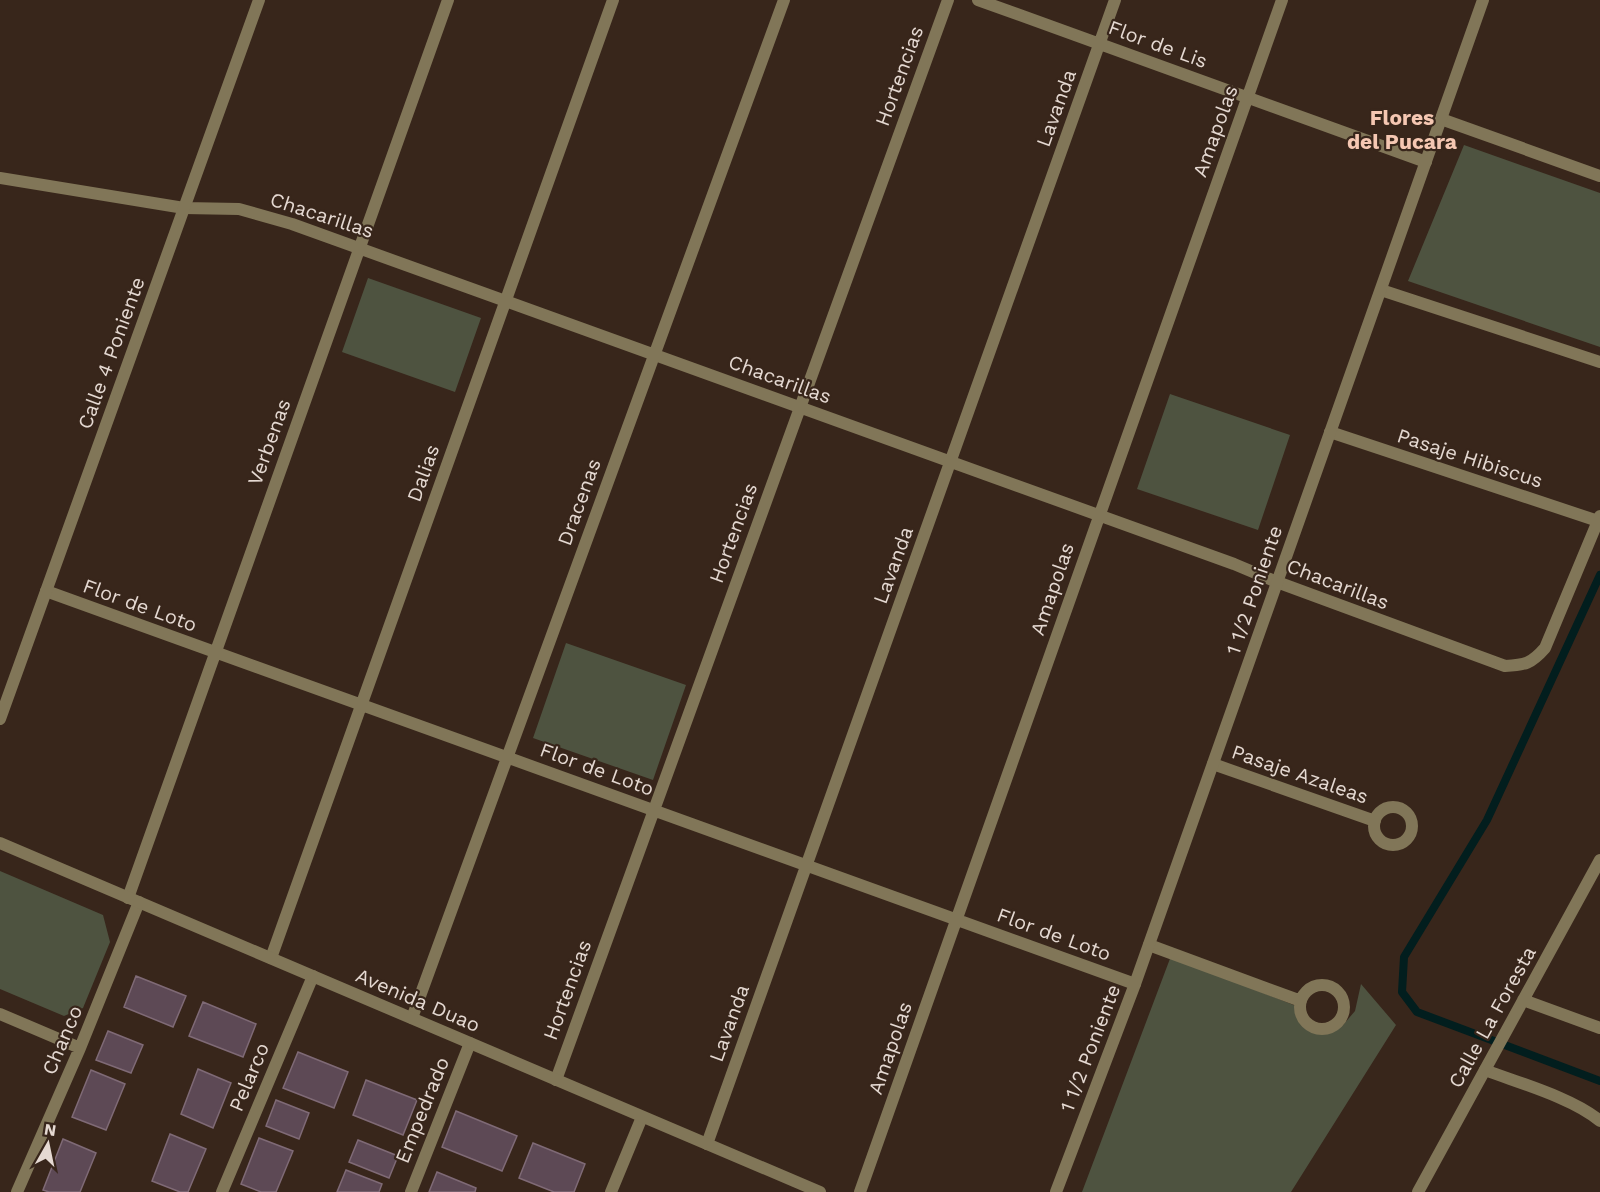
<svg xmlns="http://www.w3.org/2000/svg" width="1600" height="1192" viewBox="0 0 1600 1192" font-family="'Work Sans',sans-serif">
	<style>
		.green { fill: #4e5340 }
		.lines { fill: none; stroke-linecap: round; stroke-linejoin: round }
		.stream { stroke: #021e1e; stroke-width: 8 }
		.building { fill: #5d4955; stroke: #7f6a76; stroke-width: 1.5 }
		.service { stroke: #817658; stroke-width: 12 }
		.minor { stroke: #817658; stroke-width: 12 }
		.tertiary { stroke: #817658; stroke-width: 12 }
		.labels { text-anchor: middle; stroke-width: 4.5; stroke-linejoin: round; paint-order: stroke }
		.street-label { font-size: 20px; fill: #e5d9d2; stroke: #38261b }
		.neighbourhood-label { font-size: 21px; font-weight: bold; fill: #f5c7b2; stroke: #38261b }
	</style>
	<rect width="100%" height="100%" fill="#38261b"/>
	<path class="green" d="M 1464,145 L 1600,193 L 1600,347 L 1408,281 Z
		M 368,278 L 481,318 L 455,392 L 342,352 Z
		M 1170,394 L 1290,435 L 1258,530 L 1137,489 Z
		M 566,643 L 686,685 L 653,780 L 533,738 Z
		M 0,871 L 103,915 L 110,942 L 83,1008 L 64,1016 L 0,989 Z
		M 1171,956 L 1296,1006 L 1303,1022 L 1322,1029 L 1343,1025 L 1355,1011 L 1361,984 L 1396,1025 L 1291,1192 L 1082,1192 Z"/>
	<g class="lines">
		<path class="stream" d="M 1600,575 L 1487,820 L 1404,957 L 1402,992 L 1417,1012 L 1600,1081"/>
	</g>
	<path class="building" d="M 136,976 L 186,996 L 173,1027 L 124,1007 Z
		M 203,1002 L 256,1024 L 243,1057 L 189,1036 Z
		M 108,1031 L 143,1045 L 131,1073 L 96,1060 Z
		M 298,1052 L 348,1072 L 334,1108 L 283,1088 Z
		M 198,1069 L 231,1083 L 213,1128 L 181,1114 Z
		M 91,1070 L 125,1084 L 106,1130 L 72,1117 Z
		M 366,1080 L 417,1100 L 403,1135 L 353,1115 Z
		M 276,1100 L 309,1113 L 299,1139 L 266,1126 Z
		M 456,1111 L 517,1136 L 502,1171 L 442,1147 Z
		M 170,1134 L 206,1149 L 188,1192 L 180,1192 L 152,1181 Z
		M 259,1138 L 293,1151 L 276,1192 L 261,1192 L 241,1184 Z
		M 63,1139 L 96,1153 L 80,1192 L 49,1192 L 43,1190 Z
		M 358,1140 L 398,1156 L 389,1178 L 349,1162 Z
		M 533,1143 L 585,1164 L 574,1192 L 554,1192 L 519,1178 Z
		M 346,1170 L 382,1184 L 379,1192 L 337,1192 Z
		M 437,1172 L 476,1188 L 475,1192 L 429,1192 Z"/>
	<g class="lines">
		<path class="service" d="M 1485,1070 C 1519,1083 1573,1098 1600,1121"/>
		<path class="minor" d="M 978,0 L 1426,162
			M 1441,119 L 1600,176
			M 0,178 L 184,208 L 239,209 L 292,224 L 1234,564 L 1277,582 L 1505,666 C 1525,665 1531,664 1545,648 L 1600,516
			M 1381,290 L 1600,362
			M 1330,432 L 1598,521
			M 46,591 L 1135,984
			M 1213,764 L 1375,821
			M1374 826a19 19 0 1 1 38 0a19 19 0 1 1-38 0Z
			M 128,898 L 448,0
			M 1149,945 L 1301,1001
			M 271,958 L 613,0
			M1300 1007a22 22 0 1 1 44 0a22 22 0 1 1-44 0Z
			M 1523,1000 L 1600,1028
			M 0,1014 L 80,1048
			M 412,1018 L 784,0
			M 556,1080 L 948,0
			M 707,1144 L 1115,0
			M 17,1192 L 80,1048 L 139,902
			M 222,1192 L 313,976
			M 411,1192 L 470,1043
			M 611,1192 L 642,1117
			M 860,1192 L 1282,0
			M 1418,1192 L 1600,860"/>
		<path class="tertiary" d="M 0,719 L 259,0
			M 0,843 L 820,1192
			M 1056,1192 L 1135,984 L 1483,0"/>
	</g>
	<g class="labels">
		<g class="street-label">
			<text transform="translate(1158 44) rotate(20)" y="7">Flor de Lis</text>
			<text transform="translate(899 76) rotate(-70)" y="7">Hortencias</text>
			<text transform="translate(1056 108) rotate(-70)" y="7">Lavanda</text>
			<text transform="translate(1215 131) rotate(-70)" y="7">Amapolas</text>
			<text transform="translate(322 215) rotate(18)" y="7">Chacarillas</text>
			<text transform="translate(111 353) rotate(-70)" y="7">Calle 4 Poniente</text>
			<text transform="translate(780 379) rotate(20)" y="7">Chacarillas</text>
			<text transform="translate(269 442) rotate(-70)" y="7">Verbenas</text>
			<text transform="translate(1470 458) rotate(18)" y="7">Pasaje Hibiscus</text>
			<text transform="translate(423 473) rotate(-70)" y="7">Dalias</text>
			<text transform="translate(579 502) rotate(-70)" y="7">Dracenas</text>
			<text transform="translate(733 533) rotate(-70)" y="7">Hortencias</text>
			<text transform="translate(893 565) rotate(-70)" y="7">Lavanda</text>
			<text transform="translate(1338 584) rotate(21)" y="7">Chacarillas</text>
			<text transform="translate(1052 589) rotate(-71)" y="7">Amapolas</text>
			<text transform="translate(1254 590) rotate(-71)" y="7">1 1/2 Poniente</text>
			<text transform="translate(140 605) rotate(20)" y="7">Flor de Loto</text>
			<text transform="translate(597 769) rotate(20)" y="7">Flor de Loto</text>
			<text transform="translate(1300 774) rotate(19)" y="7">Pasaje Azaleas</text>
			<text transform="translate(1054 934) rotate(20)" y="7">Flor de Loto</text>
			<text transform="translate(567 990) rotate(-70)" y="7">Hortencias</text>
			<text transform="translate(418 1000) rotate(23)" y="7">Avenida Duao</text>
			<text transform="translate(1492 1017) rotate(-61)" y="7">Calle La Foresta</text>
			<text transform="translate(729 1023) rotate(-70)" y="7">Lavanda</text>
			<text transform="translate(62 1040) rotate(-67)" y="7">Chanco</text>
			<text transform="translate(890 1048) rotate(-71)" y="7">Amapolas</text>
			<text transform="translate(1090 1048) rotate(-69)" y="7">1 1/2 Poniente</text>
			<text transform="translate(249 1077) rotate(-67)" y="7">Pelarco</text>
			<text transform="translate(422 1110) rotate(-68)" y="7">Empedrado</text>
		</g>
		<g class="neighbourhood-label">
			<text x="1402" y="125">Flores<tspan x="1402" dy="24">del Pucara</tspan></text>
		</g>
	</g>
	<g transform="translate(48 1144) rotate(9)" stroke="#38261b" stroke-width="4.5" paint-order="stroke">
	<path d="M0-4.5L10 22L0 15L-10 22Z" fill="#e5d9d2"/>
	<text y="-9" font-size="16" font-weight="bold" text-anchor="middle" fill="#e5d9d2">N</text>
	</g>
</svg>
